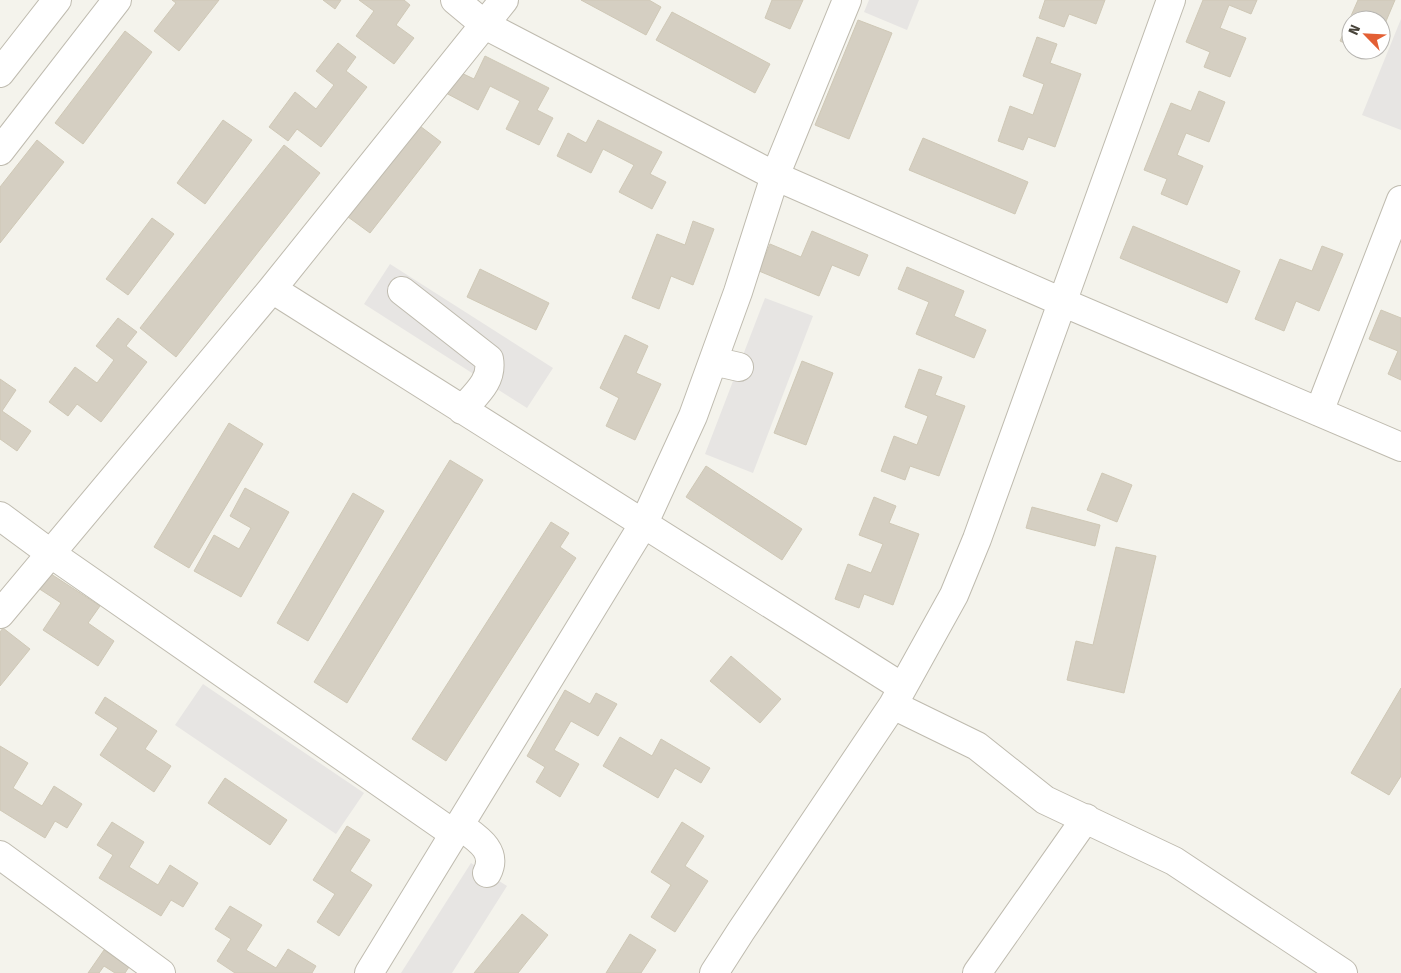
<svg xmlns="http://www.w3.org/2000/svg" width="1401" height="973" viewBox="0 0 1401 973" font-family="'Fira Sans',sans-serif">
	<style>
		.parking { fill: #e7e5e3 }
		.building { fill: #d5cfc2; stroke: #cfc8b6 }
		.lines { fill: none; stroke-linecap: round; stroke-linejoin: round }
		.minor-casing { stroke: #bfbbaf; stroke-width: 30 }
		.minor { stroke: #fff; stroke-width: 28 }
	</style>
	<rect width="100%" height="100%" fill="#f4f3ec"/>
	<path class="parking" d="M 869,0 L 919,0 L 907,30 L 864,12 Z
		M 1401,19 L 1401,130 L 1362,115 Z
		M 390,264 L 553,368 L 527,408 L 364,304 Z
		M 765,298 L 813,316 L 753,473 L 705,454 Z
		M 203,684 L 364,793 L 336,834 L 175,725 Z
		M 471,863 L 507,886 L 452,973 L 401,973 Z"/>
	<path class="building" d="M 172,0 L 219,0 L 179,51 L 154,31 L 176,3 Z
		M 323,0 L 341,0 L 335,9 Z
		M 359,0 L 404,0 L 410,5 L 396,25 L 414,38 L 394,64 L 356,36 L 374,11 Z
		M 581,0 L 649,0 L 661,7 L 646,35 Z
		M 772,0 L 803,0 L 790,29 L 765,18 Z
		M 1045,0 L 1105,0 L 1096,24 L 1069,14 L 1064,27 L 1039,18 Z
		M 1203,0 L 1257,0 L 1251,14 L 1229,5 L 1220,28 L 1246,38 L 1230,77 L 1204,67 L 1210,52 L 1186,42 Z
		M 1358,0 L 1395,0 L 1381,33 L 1381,20 L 1351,20 L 1351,46 L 1340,41 Z
		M 672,12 L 770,64 L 755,93 L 656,40 Z
		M 858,20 L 892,33 L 849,139 L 815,125 Z
		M 125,31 L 152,52 L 83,144 L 55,123 Z
		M 1037,37 L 1057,44 L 1050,63 L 1081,74 L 1055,147 L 1028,137 L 1023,150 L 998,141 L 1010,106 L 1033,115 L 1044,84 L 1023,76 Z
		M 338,43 L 356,57 L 346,71 L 367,87 L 321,147 L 297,129 L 288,141 L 269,127 L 295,92 L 316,109 L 334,85 L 316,71 Z
		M 485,56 L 549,88 L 537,110 L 553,118 L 539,145 L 506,129 L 520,101 L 490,86 L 478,110 L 444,92 L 455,70 L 474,79 Z
		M 1199,91 L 1225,102 L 1209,142 L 1186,133 L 1177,155 L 1203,166 L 1187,205 L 1161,194 L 1167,179 L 1144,170 L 1171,103 L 1191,111 Z
		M 223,120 L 252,140 L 205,204 L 177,183 Z
		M 598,120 L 662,152 L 650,174 L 666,182 L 652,209 L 619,192 L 634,165 L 603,149 L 591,173 L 557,156 L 568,133 L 586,143 Z
		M 416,123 L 441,142 L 370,233 L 344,214 Z
		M 923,138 L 1028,182 L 1015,214 L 909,170 Z
		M 37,140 L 64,162 L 0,243 L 0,187 Z
		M 284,145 L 320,173 L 176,357 L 140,328 Z
		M 152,218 L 174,234 L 128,295 L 106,279 Z
		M 693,221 L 714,229 L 693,285 L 671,276 L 659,309 L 632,298 L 657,234 L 685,245 Z
		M 1133,226 L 1240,271 L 1227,303 L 1120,258 Z
		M 812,231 L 868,255 L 859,276 L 832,265 L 819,296 L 759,271 L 770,244 L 801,257 Z
		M 1322,246 L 1343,254 L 1319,311 L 1296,301 L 1284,331 L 1255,319 L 1280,259 L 1312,271 Z
		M 907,267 L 964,291 L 954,316 L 986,330 L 974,358 L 916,334 L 929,302 L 898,289 Z
		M 480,269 L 549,303 L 536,330 L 467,297 Z
		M 1381,310 L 1401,318 L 1401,380 L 1388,374 L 1398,351 L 1369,339 Z
		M 118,318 L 137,332 L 126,346 L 147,362 L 101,422 L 77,404 L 68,416 L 49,402 L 75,367 L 97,383 L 114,360 L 96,346 Z
		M 625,335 L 648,346 L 636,373 L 661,384 L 635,440 L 606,426 L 619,398 L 600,388 Z
		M 802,361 L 833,373 L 806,445 L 774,433 Z
		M 919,369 L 942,377 L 935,395 L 965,406 L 939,476 L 910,466 L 905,480 L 881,471 L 894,436 L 917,445 L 928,416 L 905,407 Z
		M 0,379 L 16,390 L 2,411 L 31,431 L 17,451 L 0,439 Z
		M 229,423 L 263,444 L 189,568 L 154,547 Z
		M 450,460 L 483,480 L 347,703 L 314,682 Z
		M 706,466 L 802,529 L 782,560 L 686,497 Z
		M 1102,473 L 1132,485 L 1117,522 L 1087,510 Z
		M 245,488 L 289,512 L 241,597 L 194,571 L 214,535 L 239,549 L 251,528 L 230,516 Z
		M 353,493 L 384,511 L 308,641 L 277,623 Z
		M 874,497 L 896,506 L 889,523 L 919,534 L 893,605 L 864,594 L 859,608 L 835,599 L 848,564 L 871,573 L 883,544 L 859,535 Z
		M 1032,507 L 1100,525 L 1095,546 L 1026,528 Z
		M 551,522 L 569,533 L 560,547 L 576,558 L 446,761 L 412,739 Z
		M 1116,547 L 1156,556 L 1124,693 L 1067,680 L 1076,641 L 1093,645 Z
		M 48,572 L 100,606 L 88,623 L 114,641 L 98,666 L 43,630 L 61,603 L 38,588 Z
		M 3,628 L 30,649 L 0,686 L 0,632 Z
		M 731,656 L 781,699 L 760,723 L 710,681 Z
		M 1401,688 L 1401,776 L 1389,795 L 1351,773 Z
		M 565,690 L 590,704 L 596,693 L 617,704 L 598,736 L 571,721 L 554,750 L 579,764 L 560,797 L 536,782 L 545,767 L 527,756 Z
		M 105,697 L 157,731 L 145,749 L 171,766 L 154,792 L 100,755 L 118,728 L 95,713 Z
		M 620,737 L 652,756 L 661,739 L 710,768 L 701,783 L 675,768 L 658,798 L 603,766 Z
		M 0,746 L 28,763 L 13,788 L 42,806 L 54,786 L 82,804 L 67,828 L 55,821 L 45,838 L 0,810 Z
		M 225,778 L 287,820 L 270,845 L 208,803 Z
		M 112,822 L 144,842 L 129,867 L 158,885 L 170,865 L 198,883 L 183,907 L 171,900 L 161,916 L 99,878 L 113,855 L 97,845 Z
		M 682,822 L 704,836 L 685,866 L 708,881 L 675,932 L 651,917 L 671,885 L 651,872 Z
		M 347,826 L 370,840 L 350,871 L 372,885 L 339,936 L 317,922 L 335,894 L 313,880 Z
		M 230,906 L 262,925 L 246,950 L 276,968 L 288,949 L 316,966 L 312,973 L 235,973 L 217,961 L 231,939 L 215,929 Z
		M 522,914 L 548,935 L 518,973 L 474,973 Z
		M 630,934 L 656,950 L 641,973 L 606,973 Z
		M 104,950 L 129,967 L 125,973 L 115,973 L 104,966 L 99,973 L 88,973 Z"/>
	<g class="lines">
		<defs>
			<path id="minor" d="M 455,0 L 485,25 L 775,176 L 1062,302 L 1401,447
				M 0,73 L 57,0
				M 0,151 L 117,0
				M 272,289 L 902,687
				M 402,291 L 489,359 C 493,381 476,394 462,410
				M 713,361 L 739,367
				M 1319,412 L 1401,200
				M 0,516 L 50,553 L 454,834
				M 0,614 L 272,289 L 504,0
				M 893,705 L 977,746 L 1045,800 L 1174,861 L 1343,973
				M 459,825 C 475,837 499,850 487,873
				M 0,855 L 161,973
				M 369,973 L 643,525 L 693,416 L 738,292 L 775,176 L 847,0
				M 714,973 L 741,931 L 893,705 L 954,595 L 977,539 L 1171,0
				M 977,973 L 1086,818"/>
		</defs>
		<use href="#minor" class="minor-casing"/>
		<use href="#minor" class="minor"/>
	</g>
	<g transform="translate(1366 35) rotate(294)"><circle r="24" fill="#ffffff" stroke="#b6b4b0"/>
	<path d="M0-4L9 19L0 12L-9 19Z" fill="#e35f34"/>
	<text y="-8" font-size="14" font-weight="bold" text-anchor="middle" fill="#48443a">N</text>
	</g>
</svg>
